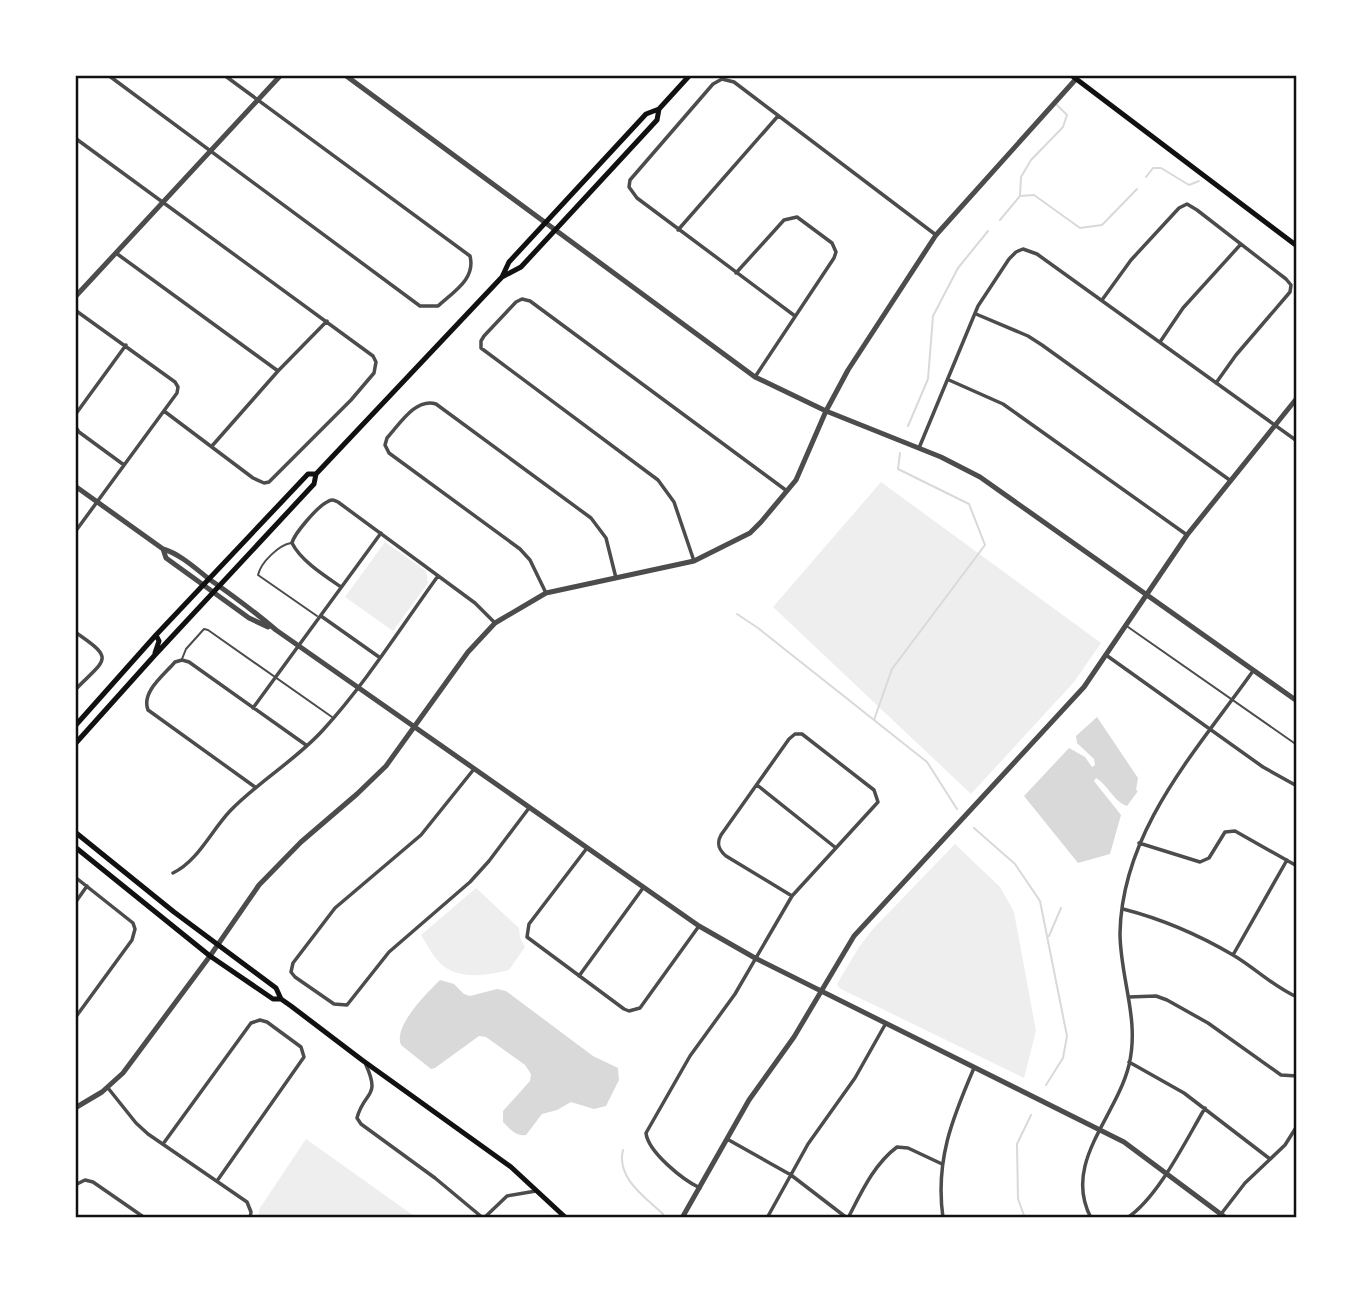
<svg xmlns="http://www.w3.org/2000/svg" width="1372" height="1293" viewBox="0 0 1372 1293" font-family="'DejaVu Sans',sans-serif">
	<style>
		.green { fill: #eee }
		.water { fill: #d9d9d9 }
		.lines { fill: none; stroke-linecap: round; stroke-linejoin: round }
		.stream { stroke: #d9d9d9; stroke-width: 2 }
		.service { stroke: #4c4c4c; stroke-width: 2 }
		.minor { stroke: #4c4c4c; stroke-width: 3.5 }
		.tertiary { stroke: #4c4c4c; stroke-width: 5 }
		.secondary { stroke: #111; stroke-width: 5 }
		.neatline { fill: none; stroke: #111; stroke-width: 2.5 }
	</style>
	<rect width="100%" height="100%" fill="#fff"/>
	<path class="green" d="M 881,482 L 1101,643 L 1074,682 L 971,794 L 773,607 Z
		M 385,542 L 426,571 L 428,583 L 393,631 L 345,597 Z
		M 955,844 L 1000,887 L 1014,912 L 1036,1031 L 1024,1078 L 839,988 L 837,984 L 859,947 L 873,929 Z
		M 476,888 L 519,928 L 520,938 L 525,947 L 509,970 C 488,975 458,981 440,963 C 432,955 427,944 421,935 Z
		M 306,1139 L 417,1218 L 257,1218 L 260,1208 Z"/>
	<path class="water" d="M 1097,717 L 1138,778 L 1136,790 L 1138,791 L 1127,806 C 1113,801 1108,785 1096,778 L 1094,781 L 1121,815 L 1110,854 L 1078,863 L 1024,796 L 1069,748 L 1085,757 L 1092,767 L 1095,765 L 1094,759 L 1077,743 L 1076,736 Z
		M 440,980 L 454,984 L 464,994 L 470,996 L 497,989 L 506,991 L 593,1056 L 618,1068 L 619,1080 L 606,1106 L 594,1109 L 571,1102 L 557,1110 L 542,1114 L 526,1135 C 516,1137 510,1129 503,1122 L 503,1111 L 530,1081 L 531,1074 L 525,1065 L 486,1037 L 479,1036 L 435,1068 L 431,1069 L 401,1045 C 393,1026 427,993 440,980 Z"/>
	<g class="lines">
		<path class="stream" d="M 1146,177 L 1153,168 L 1161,168 L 1189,185 L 1199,181
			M 1021,196 L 1034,195 L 1080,228 L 1102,225 L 1137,189
			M 1000,220 L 1020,196 L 1021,177 L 1031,160 L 1063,127 L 1067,115 L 1057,105
			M 908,426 L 928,379 L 933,316 L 958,268 L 988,231
			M 737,614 L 758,628 L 927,762 L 957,809
			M 874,720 L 892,669 L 985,545 L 969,504 L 898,469 L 900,453
			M 974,828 L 1015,864 L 1040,901 L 1067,1036 L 1063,1058 L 1046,1085
			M 1049,936 L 1061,908
			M 623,1150 C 616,1178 645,1197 663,1214
			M 1025,1218 L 1018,1199 L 1017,1144 L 1031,1115"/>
		<path class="service" d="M 291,543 C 279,545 261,562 258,575 L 317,616
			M 1128,627 L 1297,745
			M 182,659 L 186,649 L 204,629 L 208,630 L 332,717"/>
		<path class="minor" d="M 108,75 L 420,306 L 438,306 C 453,292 476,279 470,256 L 224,75
			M 75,138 L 373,356 L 376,362 L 374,373 L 351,400 L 269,482 L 264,483 L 253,478 L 164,411
			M 678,230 L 778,116
			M 116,253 L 278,371
			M 736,273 L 784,220 L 797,217 L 832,243 L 836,252 L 834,258 L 755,377
			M 1102,300 L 1131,260 L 1179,208 L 1187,204 L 1197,210 L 1286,279 L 1291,285 L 1290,292 L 1236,355 L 1216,383
			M 75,310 L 175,382 L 178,387 L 177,393 L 75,532
			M 976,314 L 1028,336 L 1042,345 L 1231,481
			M 795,316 L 637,198 L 629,187 L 630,180 L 713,84 L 722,79 L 734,82 L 936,235
			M 1160,342 L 1183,308 L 1241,244
			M 949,380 L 1003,404 L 1187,535
			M 75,415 L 126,345
			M 75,426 L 79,432 L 124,465
			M 212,446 L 278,371 L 327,321
			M 919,448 L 978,306 L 1009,259 L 1016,252 L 1023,249 L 1037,254 L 1297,441
			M 694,561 L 674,502 L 658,480 L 481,348 L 481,341 L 484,336 L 516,302 L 522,299 L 530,301 L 787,491
			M 341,587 C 325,576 301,561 292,543 C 294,534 317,507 327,502 C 332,499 333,500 338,502 L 475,603 L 495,623
			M 546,593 L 530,560 L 520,549 L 389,453 L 385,445 L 387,438 C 399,425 416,397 436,404 L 591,518 L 606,538 L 616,578
			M 321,616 L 379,657
			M 75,632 C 116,660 106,658 75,690
			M 1106,655 L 1263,767 L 1297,786
			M 253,708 L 381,533
			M 474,769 L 421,835 L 335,908 L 293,963 L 291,972 L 295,977 L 334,1004 L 347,1005 L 389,952 L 470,882 L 489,861 L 529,808
			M 757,785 L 836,848
			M 255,787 L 148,710 C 141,692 164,675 175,662 L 182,660 L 189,662 L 306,745
			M 1139,843 L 1200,862 L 1209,858 L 1225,832 L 1235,831 L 1297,866
			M 587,848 L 529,924 L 527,937 L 624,1009 L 629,1011 L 640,1008 L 699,926
			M 173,873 C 198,861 211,831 230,811 C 259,781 296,760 323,730 C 366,683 401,627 438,576
			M 75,877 L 133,923 L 135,929 L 132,940 L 75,1018
			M 75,903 L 87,886
			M 1123,909 C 1162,919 1199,935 1233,955 C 1255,968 1274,987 1297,997
			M 1233,955 L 1287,860
			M 579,976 L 643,888
			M 1129,997 L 1156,996 L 1167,1000 L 1208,1023 L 1281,1075 L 1297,1076
			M 1129,1062 L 1184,1093 L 1270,1159
			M 366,1065 C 381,1098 364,1091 357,1118 L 361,1124 L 435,1178 L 483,1218
			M 108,1088 L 136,1123 L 148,1134 L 247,1202 L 251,1212 L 250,1218
			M 727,1139 L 791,1175 L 847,1218
			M 163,1144 L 251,1023 L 260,1020 L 267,1022 L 301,1047 L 304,1057 L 217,1181
			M 75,1185 L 85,1180 L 93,1182 L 145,1218
			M 700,1188 C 683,1180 648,1152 646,1133 L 690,1056 L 735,994 L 792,896 L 878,802 L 874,790 L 802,734 L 795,734 L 789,739 L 721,835 C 716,844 719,850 726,856 L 792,896
			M 484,1218 L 507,1196 L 536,1191
			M 767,1218 L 808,1144 L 855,1078 L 886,1023
			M 848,1218 C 861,1193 874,1164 897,1147 L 908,1148 L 942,1164
			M 943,1218 C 935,1161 952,1119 974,1068
			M 1091,1218 C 1062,1163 1116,1118 1129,1065 C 1140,1019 1120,978 1120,933 C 1122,830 1197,750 1253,671
			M 1127,1218 C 1158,1198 1186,1140 1205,1108
			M 1218,1218 L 1245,1183 L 1285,1145 L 1297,1126"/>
		<path class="tertiary" d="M 345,75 L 755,377 L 826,411 L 941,457 L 980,477 L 1297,701
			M 75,297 L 281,75
			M 75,486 L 163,549 C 180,554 195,568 209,579 C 232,595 255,612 276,630 L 699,926 L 755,958 L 1124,1142 L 1226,1218
			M 163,549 L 166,558 L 249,618 L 268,627
			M 75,1108 L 102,1092 L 123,1073 L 210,956 L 259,885 L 301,842 L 357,794 L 386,766 L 468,652 L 495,623 L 546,593 L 694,561 L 750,533 L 761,522 L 796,480 L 826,411 L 848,370 L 936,235 L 1076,79
			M 682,1218 L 749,1100 L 794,1037 L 854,936 L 1084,687 L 1187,535 L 1297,398"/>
		<path class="secondary" d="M 1071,75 L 1297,246
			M 502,277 L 521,267 L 657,120 L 659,109
			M 155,653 L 159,641 L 156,635
			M 75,726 L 156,635 L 308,474 L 316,474
			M 75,744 L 154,656 L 314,484 L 316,474 L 502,277 L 509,262 L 646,114 L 659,109 L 690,75
			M 75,832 L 174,912 L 276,988 L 281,999 L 291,1006 L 362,1060 L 511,1167 L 566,1218
			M 75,847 L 210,956 L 273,999 L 281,999"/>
	</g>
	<rect width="1372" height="1293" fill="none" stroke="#ffffff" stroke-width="154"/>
	<rect x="77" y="77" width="1218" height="1139" class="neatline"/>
</svg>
